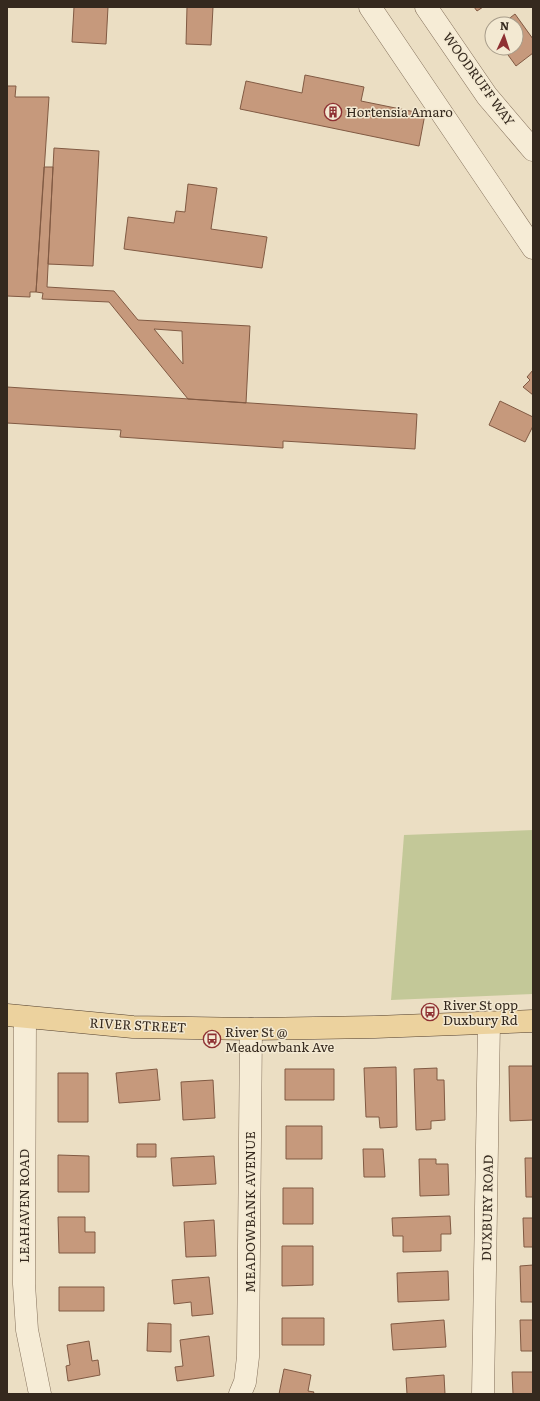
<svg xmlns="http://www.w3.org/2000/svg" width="540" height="1401" viewBox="0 0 540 1401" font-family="Literata,serif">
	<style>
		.green { fill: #c3c898 }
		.building { fill: #c6997c; stroke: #815a43; fill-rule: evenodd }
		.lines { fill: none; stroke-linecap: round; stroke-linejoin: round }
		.minor-casing { stroke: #84705b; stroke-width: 23 }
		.major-casing { stroke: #523f2f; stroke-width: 23 }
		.minor { stroke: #f6ecd6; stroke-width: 22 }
		.major { stroke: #ecd29e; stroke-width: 22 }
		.labels { text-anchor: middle; stroke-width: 3; stroke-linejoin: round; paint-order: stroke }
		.street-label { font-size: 13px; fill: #35291e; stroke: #f3e9d2 }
		.poi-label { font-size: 13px; fill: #35291e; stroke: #f3e9d2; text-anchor: start }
	</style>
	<rect width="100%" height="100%" fill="#ebdec3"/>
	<path class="green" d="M 533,830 L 533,994 L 391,1000 L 404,835 Z"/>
	<path class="building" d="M 74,7 L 108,7 L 106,44 L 72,42 Z
		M 187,7 L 213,7 L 211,45 L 186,44 Z
		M 474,7 L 483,7 L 477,11 Z
		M 515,14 L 533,39 L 533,53 L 516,66 L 503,48 L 516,48 L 516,24 L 502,24 Z
		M 305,75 L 364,87 L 361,101 L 425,114 L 419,146 L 240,109 L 246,81 L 302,93 Z
		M 7,86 L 16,86 L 15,97 L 49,97 L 36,292 L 30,292 L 30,297 L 7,296 Z
		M 54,148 L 99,151 L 93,266 L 48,264 Z
		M 44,167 L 53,167 L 47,287 L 114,291 L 138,320 L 250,326 L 246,403 L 188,399 L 109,302 L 42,299 L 43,293 L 36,292 ZM 154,329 L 182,331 L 183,364 Z
		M 188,184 L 217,188 L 211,229 L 267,237 L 262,268 L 124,249 L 128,217 L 174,223 L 176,211 L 185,212 Z
		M 533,370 L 533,395 L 523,387 L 530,380 L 527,377 Z
		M 7,387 L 417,414 L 415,449 L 283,441 L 283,448 L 120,437 L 121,430 L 7,423 Z
		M 500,401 L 533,417 L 533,426 L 525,442 L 489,425 Z
		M 509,1066 L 533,1066 L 533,1120 L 510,1121 Z
		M 396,1067 L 397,1127 L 380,1128 L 379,1117 L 366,1117 L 364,1068 Z
		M 437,1068 L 437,1080 L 444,1080 L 445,1120 L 431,1121 L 431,1129 L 416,1130 L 414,1069 Z
		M 157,1069 L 160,1100 L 119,1103 L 116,1073 Z
		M 285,1069 L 334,1069 L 334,1100 L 285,1100 Z
		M 58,1073 L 88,1073 L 88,1122 L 58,1122 Z
		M 213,1080 L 215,1118 L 183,1120 L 181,1082 Z
		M 286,1126 L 322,1126 L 322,1159 L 286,1159 Z
		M 137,1144 L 156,1144 L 156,1157 L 137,1157 Z
		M 363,1149 L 383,1149 L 385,1177 L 364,1177 Z
		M 58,1155 L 89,1156 L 89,1192 L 58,1192 Z
		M 214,1156 L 216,1184 L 173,1186 L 171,1158 Z
		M 525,1158 L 533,1158 L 533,1197 L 526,1197 Z
		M 419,1159 L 436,1159 L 436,1164 L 448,1164 L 449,1195 L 420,1196 Z
		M 283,1188 L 313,1188 L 313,1224 L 283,1224 Z
		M 450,1216 L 451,1234 L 441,1234 L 441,1251 L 403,1252 L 403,1236 L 393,1236 L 392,1218 Z
		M 58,1217 L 85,1217 L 85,1232 L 95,1232 L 95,1253 L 59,1253 Z
		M 523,1218 L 533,1218 L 533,1247 L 524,1247 Z
		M 214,1220 L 216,1256 L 186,1257 L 184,1222 Z
		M 282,1246 L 313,1246 L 313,1285 L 282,1286 Z
		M 533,1265 L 533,1302 L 521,1302 L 520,1266 Z
		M 448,1271 L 449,1300 L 398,1302 L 397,1273 Z
		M 209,1277 L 213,1314 L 192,1316 L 191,1302 L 174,1304 L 172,1280 Z
		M 59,1287 L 104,1287 L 104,1311 L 59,1311 Z
		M 282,1318 L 324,1318 L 324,1345 L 282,1345 Z
		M 444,1320 L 446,1347 L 393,1350 L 391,1324 Z
		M 520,1320 L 533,1320 L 533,1351 L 521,1351 Z
		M 148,1323 L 171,1324 L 171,1352 L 147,1351 Z
		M 209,1336 L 214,1376 L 177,1381 L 175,1367 L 183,1366 L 180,1340 Z
		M 89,1341 L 92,1361 L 98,1360 L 100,1375 L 68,1381 L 66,1366 L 70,1365 L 67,1345 Z
		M 284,1369 L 311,1375 L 308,1391 L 314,1392 L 313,1394 L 279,1394 Z
		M 512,1372 L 533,1372 L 533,1394 L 513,1394 Z
		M 444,1375 L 445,1394 L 407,1394 L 406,1378 Z"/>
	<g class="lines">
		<defs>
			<path id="minor" d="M 370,7 L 533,248
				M 426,7 L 487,96 L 533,150
				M 25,1017 L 24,1284 L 27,1330 L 40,1394
				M 240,1394 L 245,1382 L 248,1357 L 251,1029
				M 483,1394 L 489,1022"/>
			<path id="major" d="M 7,1015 L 133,1027 L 251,1029 L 375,1027 L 533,1021"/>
		</defs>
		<use href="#minor" class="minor-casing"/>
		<use href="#major" class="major-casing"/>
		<use href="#minor" class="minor"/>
		<use href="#major" class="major"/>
	</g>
	<defs>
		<symbol id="building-ring" viewBox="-11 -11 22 22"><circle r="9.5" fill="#f3e9d2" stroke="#8e3032" stroke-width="1.5"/><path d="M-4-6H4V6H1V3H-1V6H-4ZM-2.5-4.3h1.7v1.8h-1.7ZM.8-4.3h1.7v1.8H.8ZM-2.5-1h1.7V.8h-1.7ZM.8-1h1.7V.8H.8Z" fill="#8e3032"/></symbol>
		<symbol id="bus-ring" viewBox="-11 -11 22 22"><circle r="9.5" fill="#f3e9d2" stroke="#8e3032" stroke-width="1.5"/><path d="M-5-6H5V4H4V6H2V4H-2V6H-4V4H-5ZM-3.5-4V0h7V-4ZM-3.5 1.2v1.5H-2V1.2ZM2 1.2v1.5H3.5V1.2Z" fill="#8e3032"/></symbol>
	</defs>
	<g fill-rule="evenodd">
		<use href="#building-ring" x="323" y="102" width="20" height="20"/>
		<use href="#bus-ring" x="420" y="1002" width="20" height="20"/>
		<use href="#bus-ring" x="202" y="1029" width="20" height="20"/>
	</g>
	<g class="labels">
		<g class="street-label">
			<text transform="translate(479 79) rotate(54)" y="5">WOODRUFF WAY</text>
			<text transform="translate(138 1025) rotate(3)" y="5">RIVER STREET</text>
			<text transform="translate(24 1206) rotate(-90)" y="5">LEAHAVEN ROAD</text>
			<text transform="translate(487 1208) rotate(-89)" y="5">DUXBURY ROAD</text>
			<text transform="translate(250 1212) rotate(-90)" y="5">MEADOWBANK AVENUE</text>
		</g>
		<g class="poi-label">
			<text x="346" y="117">Hortensia Amaro</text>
			<text x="443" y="1010">River St opp<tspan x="443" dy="15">Duxbury Rd</tspan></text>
			<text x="225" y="1037">River St @<tspan x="225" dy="15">Meadowbank Ave</tspan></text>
		</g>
	</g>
	<rect width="540" height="1401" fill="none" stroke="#35291e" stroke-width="16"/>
	<g transform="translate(504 36) rotate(3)"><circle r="19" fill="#f3e9d2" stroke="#a79c8a"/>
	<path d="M0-3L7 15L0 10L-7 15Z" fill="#8e3032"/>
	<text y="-6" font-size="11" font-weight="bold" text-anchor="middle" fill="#35291e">N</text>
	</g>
</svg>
